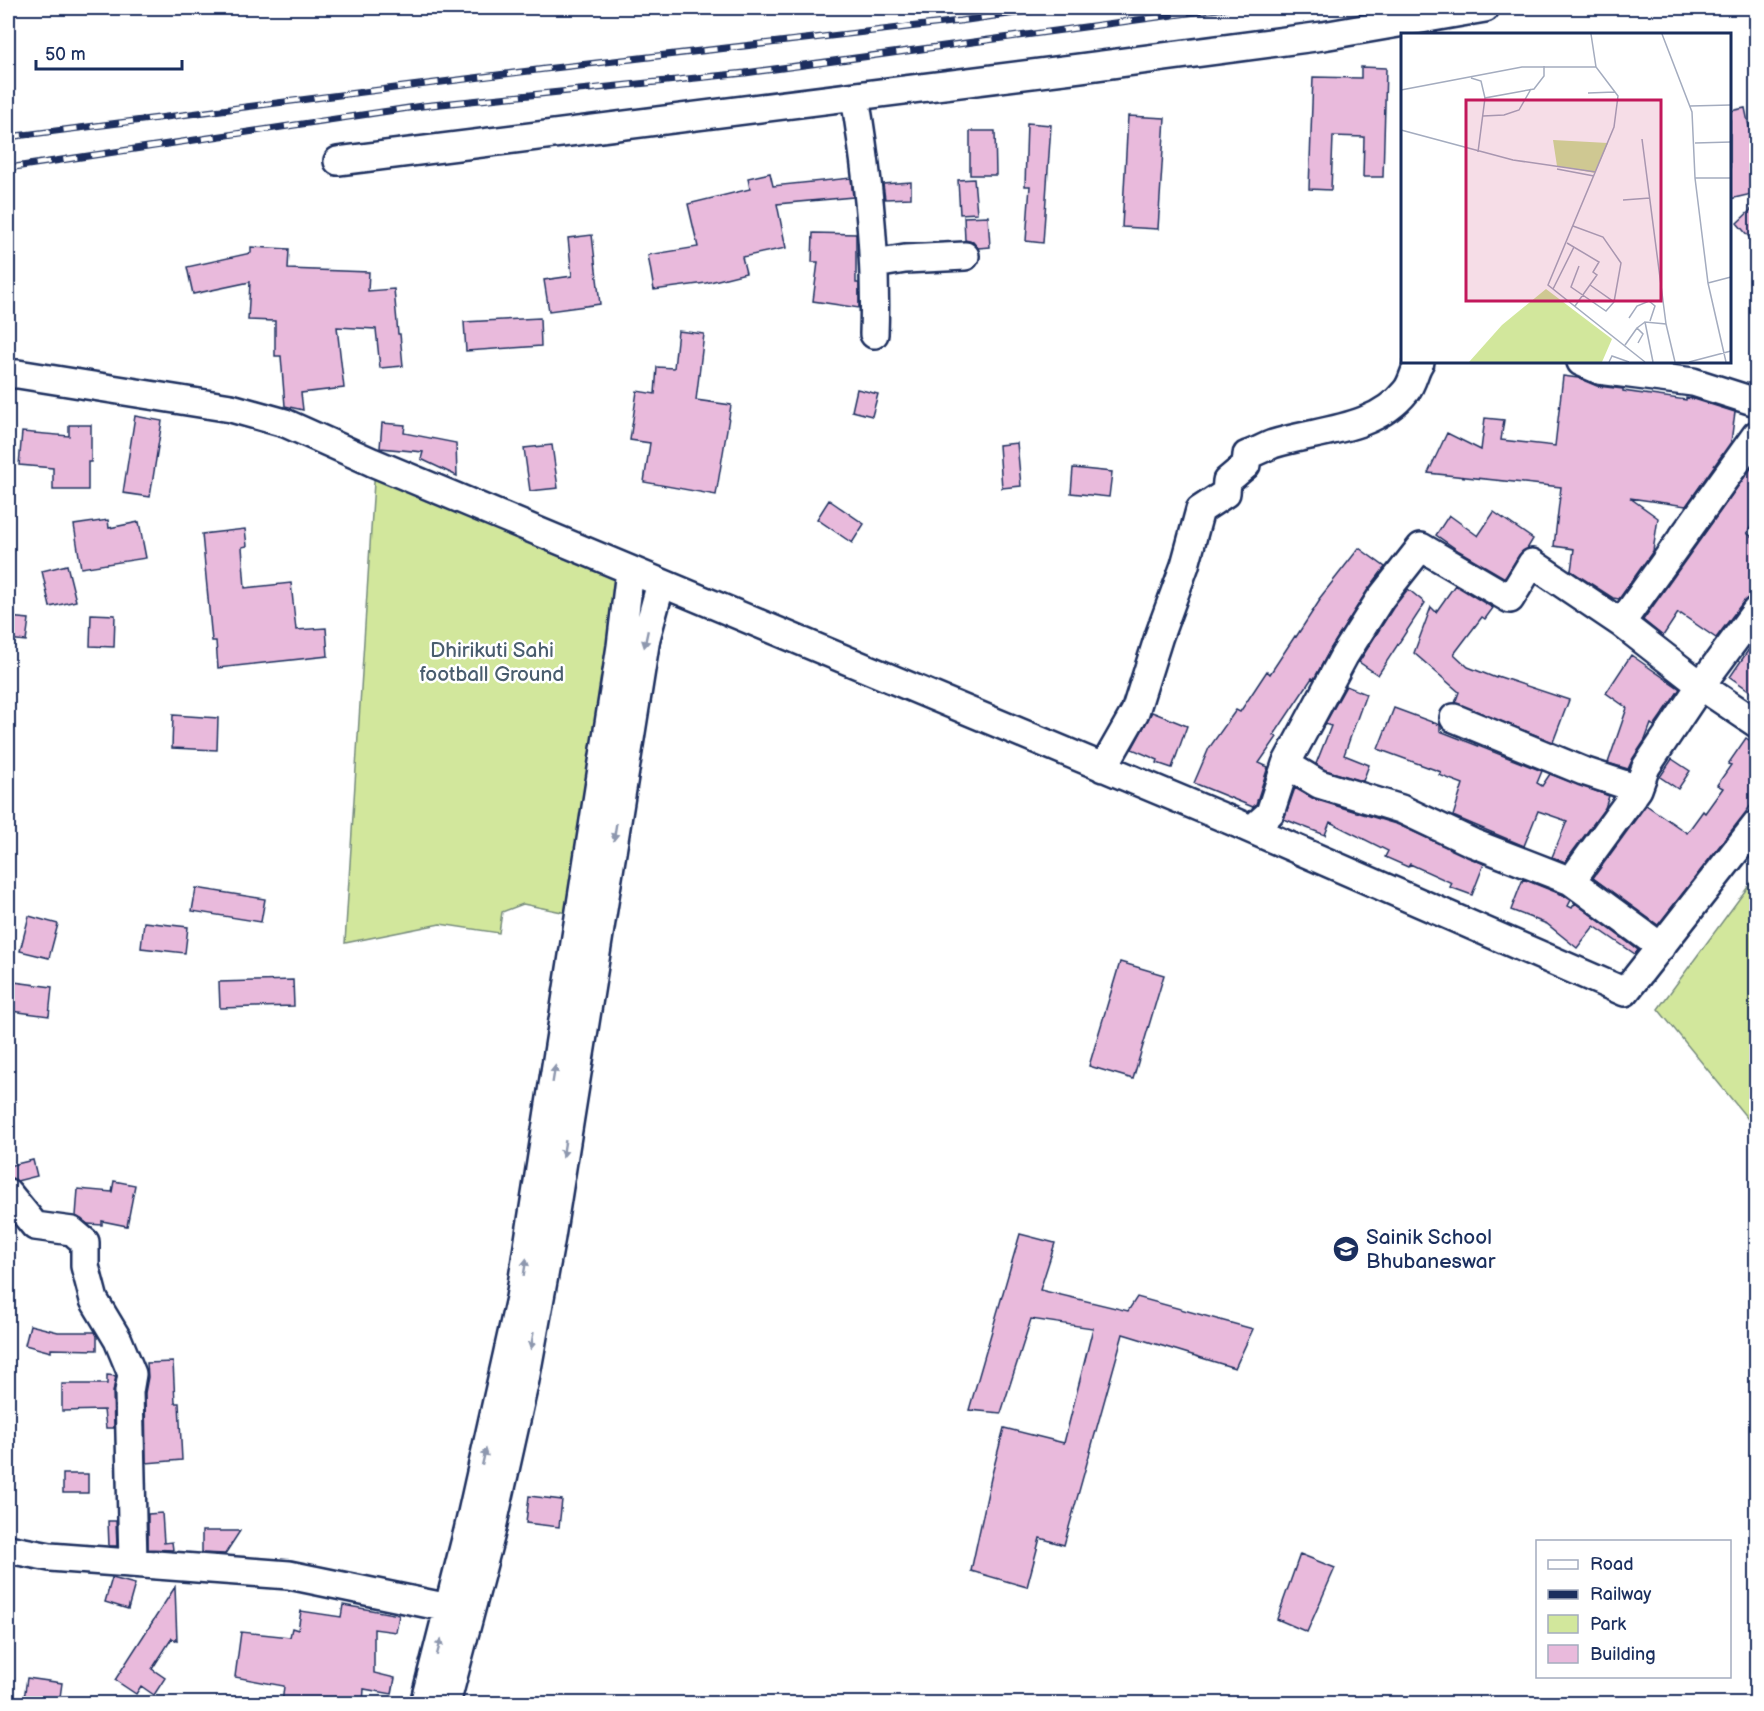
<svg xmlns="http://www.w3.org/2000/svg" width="1764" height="1711" viewBox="0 0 1764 1711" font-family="'Balsamiq Sans',sans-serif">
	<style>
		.green { fill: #d2e79c; stroke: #768b7d; stroke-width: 1.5 }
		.building { fill: #e9badc; stroke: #1b2f5e; stroke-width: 1.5 }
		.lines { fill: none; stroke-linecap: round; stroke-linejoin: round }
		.minor-casing { stroke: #1b2f5e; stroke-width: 32 }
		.minor { stroke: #fff; stroke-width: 27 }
		.rail-casing { stroke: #1b2f5e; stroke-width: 7 }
		.rail { stroke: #fff; stroke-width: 4.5; stroke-dasharray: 14; stroke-linecap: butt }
		.oneway { fill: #8d97ae }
		.labels { text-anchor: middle; stroke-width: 5; stroke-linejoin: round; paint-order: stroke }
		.park-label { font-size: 21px; fill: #495d6e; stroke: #fff }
		.poi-label { font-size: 21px; fill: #1b2f5e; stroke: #fff; text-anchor: start }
		.inset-road { fill: none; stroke: #a4acbf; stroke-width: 1.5 }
		.view { fill: #c2185b; fill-opacity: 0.15; stroke: #c2185b; stroke-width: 3 }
		.inset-edge { fill: none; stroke: #1b2f5e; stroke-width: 3 }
	</style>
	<rect width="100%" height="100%" fill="#fff"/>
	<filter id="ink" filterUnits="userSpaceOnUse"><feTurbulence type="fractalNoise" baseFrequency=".0167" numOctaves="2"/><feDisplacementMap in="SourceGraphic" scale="12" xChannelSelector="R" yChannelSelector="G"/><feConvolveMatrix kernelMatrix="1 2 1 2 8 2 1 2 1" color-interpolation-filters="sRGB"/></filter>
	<g filter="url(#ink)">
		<path class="green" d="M 375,466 L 637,582 L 577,915 L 523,904 L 502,912 L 499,933 L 440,924 L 345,943 Z
			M 1756,876 L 1756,1129 L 1658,1009 Z"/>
		<path class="building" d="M 1361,67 L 1386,68 L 1383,177 L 1363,177 L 1364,137 L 1333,136 L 1331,190 L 1309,189 L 1313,77 L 1361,78 Z
			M 1745,108 L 1750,131 L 1753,130 L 1756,150 L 1756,193 L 1730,199 L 1730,111 Z
			M 1128,116 L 1165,118 L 1158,229 L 1122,227 Z
			M 1027,123 L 1051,125 L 1043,243 L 1026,241 L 1030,186 L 1025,186 Z
			M 970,131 L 995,131 L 996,175 L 970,175 Z
			M 770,173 L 773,186 L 851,178 L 853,197 L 777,204 L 786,248 L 742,257 L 746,273 L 706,283 L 654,290 L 648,255 L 698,247 L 688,204 L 750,189 L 748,178 Z
			M 974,179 L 977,213 L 960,214 L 958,180 Z
			M 911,182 L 911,198 L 885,199 L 883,184 Z
			M 1756,205 L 1756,245 L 1737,223 Z
			M 988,216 L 990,247 L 978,248 L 973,242 L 965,240 L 964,217 Z
			M 813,233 L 856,234 L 856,283 L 859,283 L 859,308 L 813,301 L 818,262 L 812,262 Z
			M 592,235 L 600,304 L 549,311 L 544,280 L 572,276 L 568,238 Z
			M 251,247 L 289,249 L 288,269 L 369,272 L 368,291 L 394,289 L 398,334 L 400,334 L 403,366 L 380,368 L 376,329 L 337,327 L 344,388 L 301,393 L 303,410 L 285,406 L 281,356 L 275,356 L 275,321 L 248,320 L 250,282 L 193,294 L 187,267 L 251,253 Z
			M 540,318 L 541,346 L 466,351 L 464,322 Z
			M 678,331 L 704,334 L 696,400 L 731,405 L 716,495 L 644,482 L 650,443 L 630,440 L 637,391 L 655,394 L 657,367 L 674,368 Z
			M 1563,376 L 1578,378 L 1597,386 L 1623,389 L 1623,391 L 1686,400 L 1686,398 L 1694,399 L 1735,412 L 1731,442 L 1686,506 L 1630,498 L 1658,518 L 1653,551 L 1619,599 L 1613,598 L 1571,571 L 1574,549 L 1554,546 L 1561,487 L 1428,473 L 1447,433 L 1481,450 L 1485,418 L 1504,420 L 1501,440 L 1555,446 Z
			M 857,389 L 878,394 L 872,416 L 852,411 Z
			M 135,416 L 162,421 L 150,497 L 123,493 Z
			M 382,423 L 405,425 L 404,433 L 456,443 L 457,476 L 421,459 L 423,452 L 380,448 Z
			M 69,425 L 91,425 L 91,462 L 88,462 L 88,490 L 53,490 L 53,468 L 19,465 L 22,432 L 69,436 Z
			M 1017,443 L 1021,486 L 1002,488 L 999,445 Z
			M 552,445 L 558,488 L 530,491 L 524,448 Z
			M 1756,461 L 1756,519 L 1747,533 L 1756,540 L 1756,595 L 1749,597 L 1743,602 L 1716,638 L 1681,614 L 1680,615 L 1678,613 L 1663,636 L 1643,620 Z
			M 1073,468 L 1112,472 L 1109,497 L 1071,493 Z
			M 829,500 L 864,524 L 852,543 L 817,519 Z
			M 1494,512 L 1533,539 L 1527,549 L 1519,555 L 1505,578 L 1459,551 L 1436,535 L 1449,515 L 1478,536 Z
			M 108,520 L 109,528 L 139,522 L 146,558 L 81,568 L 74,525 Z
			M 245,529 L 247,546 L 242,547 L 245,588 L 291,583 L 296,630 L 326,628 L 328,656 L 218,668 L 216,641 L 212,641 L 202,534 Z
			M 1359,548 L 1385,567 L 1367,591 L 1331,648 L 1314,679 L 1312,678 L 1274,735 L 1277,737 L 1259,763 L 1268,767 L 1256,804 L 1253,807 L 1194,783 L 1209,748 L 1236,710 L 1240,712 L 1267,671 L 1270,674 L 1295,636 L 1296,637 L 1320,600 L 1319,599 Z
			M 67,565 L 76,601 L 50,607 L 42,571 Z
			M 1455,585 L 1493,608 L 1485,619 L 1482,617 L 1454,654 L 1468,667 L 1496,678 L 1497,676 L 1569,700 L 1553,742 L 1455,703 L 1459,692 L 1414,653 L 1431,607 L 1436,612 Z
			M 1408,589 L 1425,603 L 1378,675 L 1359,662 L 1393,608 Z
			M 91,614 L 115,615 L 114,647 L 90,646 Z
			M 8,617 L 29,619 L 26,641 L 8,639 Z
			M 1756,639 L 1756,695 L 1730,677 Z
			M 1631,655 L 1680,689 L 1654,726 L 1651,724 L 1645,740 L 1633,758 L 1628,769 L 1608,763 L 1627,708 L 1606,693 Z
			M 1346,686 L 1366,694 L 1344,755 L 1369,765 L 1363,781 L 1325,770 L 1316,764 L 1331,726 L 1325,724 Z
			M 1394,708 L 1440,725 L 1440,731 L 1542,771 L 1537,783 L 1542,786 L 1550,774 L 1609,796 L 1605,808 L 1565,862 L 1552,857 L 1567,821 L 1538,811 L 1524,846 L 1453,816 L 1463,784 L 1439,775 L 1441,772 L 1378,749 Z
			M 1152,712 L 1187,726 L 1172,768 L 1157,763 L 1158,760 L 1132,749 Z
			M 173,715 L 218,718 L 217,750 L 172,748 Z
			M 1746,738 L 1756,745 L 1756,799 L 1658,925 L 1593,878 L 1646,805 L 1687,833 L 1703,811 L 1705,813 L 1723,788 L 1717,785 L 1731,765 L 1728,764 Z
			M 1672,759 L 1690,771 L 1678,789 L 1660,777 Z
			M 1295,788 L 1314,799 L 1399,825 L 1484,864 L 1472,895 L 1450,887 L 1452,883 L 1410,864 L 1408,867 L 1385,857 L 1388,851 L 1330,822 L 1325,835 L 1284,819 Z
			M 1523,879 L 1563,895 L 1571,900 L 1568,906 L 1572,908 L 1575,903 L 1638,950 L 1635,954 L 1594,926 L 1577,948 L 1547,924 L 1511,910 Z
			M 196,888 L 265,899 L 261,922 L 192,911 Z
			M 29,916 L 58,924 L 49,958 L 20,951 Z
			M 144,922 L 188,927 L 185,953 L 141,948 Z
			M 1120,962 L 1164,975 L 1133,1079 L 1089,1066 Z
			M 293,980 L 294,1006 L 220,1008 L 219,982 Z
			M 14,982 L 52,987 L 49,1016 L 11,1011 Z
			M 33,1160 L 37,1176 L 17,1181 L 8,1178 L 8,1166 Z
			M 114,1181 L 135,1185 L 127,1226 L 102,1221 L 102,1225 L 88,1224 L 76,1216 L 78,1189 L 112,1192 Z
			M 1020,1234 L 1055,1243 L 1040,1290 L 1128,1311 L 1137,1297 L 1253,1329 L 1235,1368 L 1123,1334 L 1064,1545 L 1040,1538 L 1027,1587 L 971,1571 L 991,1478 L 1004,1428 L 1064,1443 L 1093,1328 L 1031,1319 L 1001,1413 L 969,1410 Z
			M 30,1325 L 58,1332 L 95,1332 L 97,1336 L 97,1350 L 51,1349 L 51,1352 L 25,1345 Z
			M 173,1362 L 175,1403 L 179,1403 L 182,1460 L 146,1463 L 145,1393 L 148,1377 L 147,1363 Z
			M 107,1375 L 116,1376 L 113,1392 L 114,1428 L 106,1428 L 104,1410 L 62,1411 L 62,1384 L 107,1384 Z
			M 63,1474 L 88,1474 L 88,1493 L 63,1493 Z
			M 529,1496 L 562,1500 L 559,1527 L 526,1523 Z
			M 162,1513 L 164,1543 L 172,1542 L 173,1550 L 148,1549 L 148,1514 Z
			M 108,1521 L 116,1521 L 117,1546 L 109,1546 Z
			M 202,1531 L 240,1531 L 225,1554 L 202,1553 Z
			M 1300,1554 L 1335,1568 L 1307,1632 L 1277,1619 Z
			M 112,1578 L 135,1584 L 128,1609 L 105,1602 Z
			M 175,1587 L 177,1641 L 172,1638 L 152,1669 L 165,1678 L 154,1695 L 141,1686 L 136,1694 L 115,1680 Z
			M 343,1605 L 399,1615 L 396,1632 L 374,1629 L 374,1673 L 395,1678 L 392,1694 L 364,1689 L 363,1704 L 282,1704 L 284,1686 L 235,1677 L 241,1632 L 290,1637 L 292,1628 L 298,1630 L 301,1611 L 341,1617 Z
			M 27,1678 L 62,1683 L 59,1704 L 24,1699 Z"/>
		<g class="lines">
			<defs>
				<path id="minor" d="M 855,97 C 868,175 877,254 874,334
					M 338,161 L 1080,68 L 1323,36 L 1485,8
					M 875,264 L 905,259 L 965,256
					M 1581,362 L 1599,370 L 1693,382 L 1756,402
					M 8,374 L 18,374 L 231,408 L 285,423 L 372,462 L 1232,821 L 1625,992 L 1756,825
					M 1621,623 L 1756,435
					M 1454,718 L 1583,771 L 1638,789 L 1646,767 L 1701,685 L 1756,611
					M 1286,764 L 1319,784 L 1401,809 L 1473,843 L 1571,881 L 1661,947
					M 1103,768 L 1135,712 L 1159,636 L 1185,565 L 1200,510 L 1226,493 L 1227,481 L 1246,465 L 1247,455 C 1256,452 1265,447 1273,444 C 1317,430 1375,431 1406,391 C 1413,383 1414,370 1420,362
					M 1252,829 L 1270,813 L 1286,764 L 1344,656 L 1380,599 L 1421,547 L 1510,599 L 1532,563 L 1621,623 L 1707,690 L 1756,723
					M 1571,881 L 1638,789
					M 8,1193 L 35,1226 L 72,1231 L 85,1242 L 85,1266 L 94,1300 L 118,1340 L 132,1374 L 129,1392 L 133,1562
					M 8,1549 L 50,1557 L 289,1575 L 449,1608
					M 424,1704 L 468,1531 L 520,1298 L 621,646 L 630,570
					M 446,1704 L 490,1537 L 525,1380 L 551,1237 L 646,638 L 661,583"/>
			</defs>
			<use href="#minor" class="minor-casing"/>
			<use href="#minor" class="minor"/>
			<defs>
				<path id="rail" d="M 8,137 L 545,69 L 960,21 L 1052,8
					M 8,168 L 422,106 L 745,73 L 1225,8"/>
			</defs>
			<use href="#rail" class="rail-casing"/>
			<use href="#rail" class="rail"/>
		</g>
		<defs><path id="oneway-solid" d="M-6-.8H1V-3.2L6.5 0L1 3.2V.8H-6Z" transform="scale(1.5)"/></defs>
		<g class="oneway">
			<use href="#oneway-solid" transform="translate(646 639) rotate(102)"/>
			<use href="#oneway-solid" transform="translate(615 832) rotate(99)"/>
			<use href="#oneway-solid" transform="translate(554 1074) rotate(-81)"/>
			<use href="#oneway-solid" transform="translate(564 1149) rotate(99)"/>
			<use href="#oneway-solid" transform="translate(525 1267) rotate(-81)"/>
			<use href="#oneway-solid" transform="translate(532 1341) rotate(100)"/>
			<use href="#oneway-solid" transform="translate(484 1457) rotate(-77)"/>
			<use href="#oneway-solid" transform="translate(439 1647) rotate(-75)"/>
		</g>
	</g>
	<defs>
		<symbol id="school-disc" viewBox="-11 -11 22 22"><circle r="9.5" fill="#1b2f5e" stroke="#fff"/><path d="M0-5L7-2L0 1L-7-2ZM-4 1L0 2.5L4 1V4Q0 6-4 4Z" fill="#fff"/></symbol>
	</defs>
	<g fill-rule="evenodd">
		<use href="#school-disc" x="1331" y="1234" width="30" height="30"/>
	</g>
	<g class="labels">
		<g class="park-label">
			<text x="492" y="657">Dhirikuti Sahi<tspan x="492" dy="24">football Ground</tspan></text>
		</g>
		<g class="poi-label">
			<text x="1366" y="1244">Sainik School<tspan x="1366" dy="24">Bhubaneswar</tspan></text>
		</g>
	</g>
	<g transform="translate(1401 33)">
		<rect width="330" height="330" fill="#fff"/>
		<path d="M 152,107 L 207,110 L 194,140 L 156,133 ZM 145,256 L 211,306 L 201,329 L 68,329 L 101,292 Z" fill="#d2e79c"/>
		<path class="inset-road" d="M 190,1 L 195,34 L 217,63 L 213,94 L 147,252 L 244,329M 261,1 L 291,79 L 294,145 L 307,250 L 325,329M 70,45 L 80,48 L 84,65M 0,57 L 121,34 L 195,34M 187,60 L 214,59M 289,73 L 330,72M 82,83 L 103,82 L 118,77 L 130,56M 0,97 L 112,127 L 195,139M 241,106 L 265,291M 294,110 L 330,109M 77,119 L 84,65 L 133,56 L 143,43 L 143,33M 156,136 L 193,143M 294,145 L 330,145M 222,167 L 249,165M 172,193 L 202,204 L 220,230 L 213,269M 166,210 L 198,229 L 192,239 L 196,242 L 174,273M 178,233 L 170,254 L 205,278 L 213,269 L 189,252M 307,250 L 330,244M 152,256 L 173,214M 228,285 L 236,273 L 248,268 L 254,273 L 249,288M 237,310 L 242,301 L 236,295 L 244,289M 224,312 L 236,295M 208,329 L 211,323 L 228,329M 252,329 L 244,289 L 265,291 L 274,329M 288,329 L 330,318"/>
		<path class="view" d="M 65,67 L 260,67 L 260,268 L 65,268 Z"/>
		<rect width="330" height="330" class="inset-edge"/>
	</g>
	<rect width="1764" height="1711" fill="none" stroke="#fff" stroke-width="30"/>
	<rect x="15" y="15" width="1734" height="1681" fill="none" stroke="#1b2f5e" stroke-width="2" filter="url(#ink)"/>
	<rect x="1536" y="1540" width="195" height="138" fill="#ffffff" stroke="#a4acbf" stroke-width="1.5"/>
	<rect x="1548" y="1560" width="30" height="9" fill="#ffffff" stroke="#a4acbf" stroke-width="1.5"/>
	<text x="1590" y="1570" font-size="18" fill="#1b2f5e">Road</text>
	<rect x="1548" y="1590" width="30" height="9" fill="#1b2f5e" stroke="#a4acbf" stroke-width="1.5"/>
	<text x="1590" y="1600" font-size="18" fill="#1b2f5e">Railway</text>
	<rect x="1548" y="1615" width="30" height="18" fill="#d2e79c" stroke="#a4acbf" stroke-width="1.5"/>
	<text x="1590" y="1630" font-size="18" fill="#1b2f5e">Park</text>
	<rect x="1548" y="1645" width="30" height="18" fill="#e9badc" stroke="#a4acbf" stroke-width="1.5"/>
	<text x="1590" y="1660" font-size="18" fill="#1b2f5e">Building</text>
	<path d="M36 60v9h146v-9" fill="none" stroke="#1b2f5e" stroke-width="3"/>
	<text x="45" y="60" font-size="18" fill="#1b2f5e" stroke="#ffffff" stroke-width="4.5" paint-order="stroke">50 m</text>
</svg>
